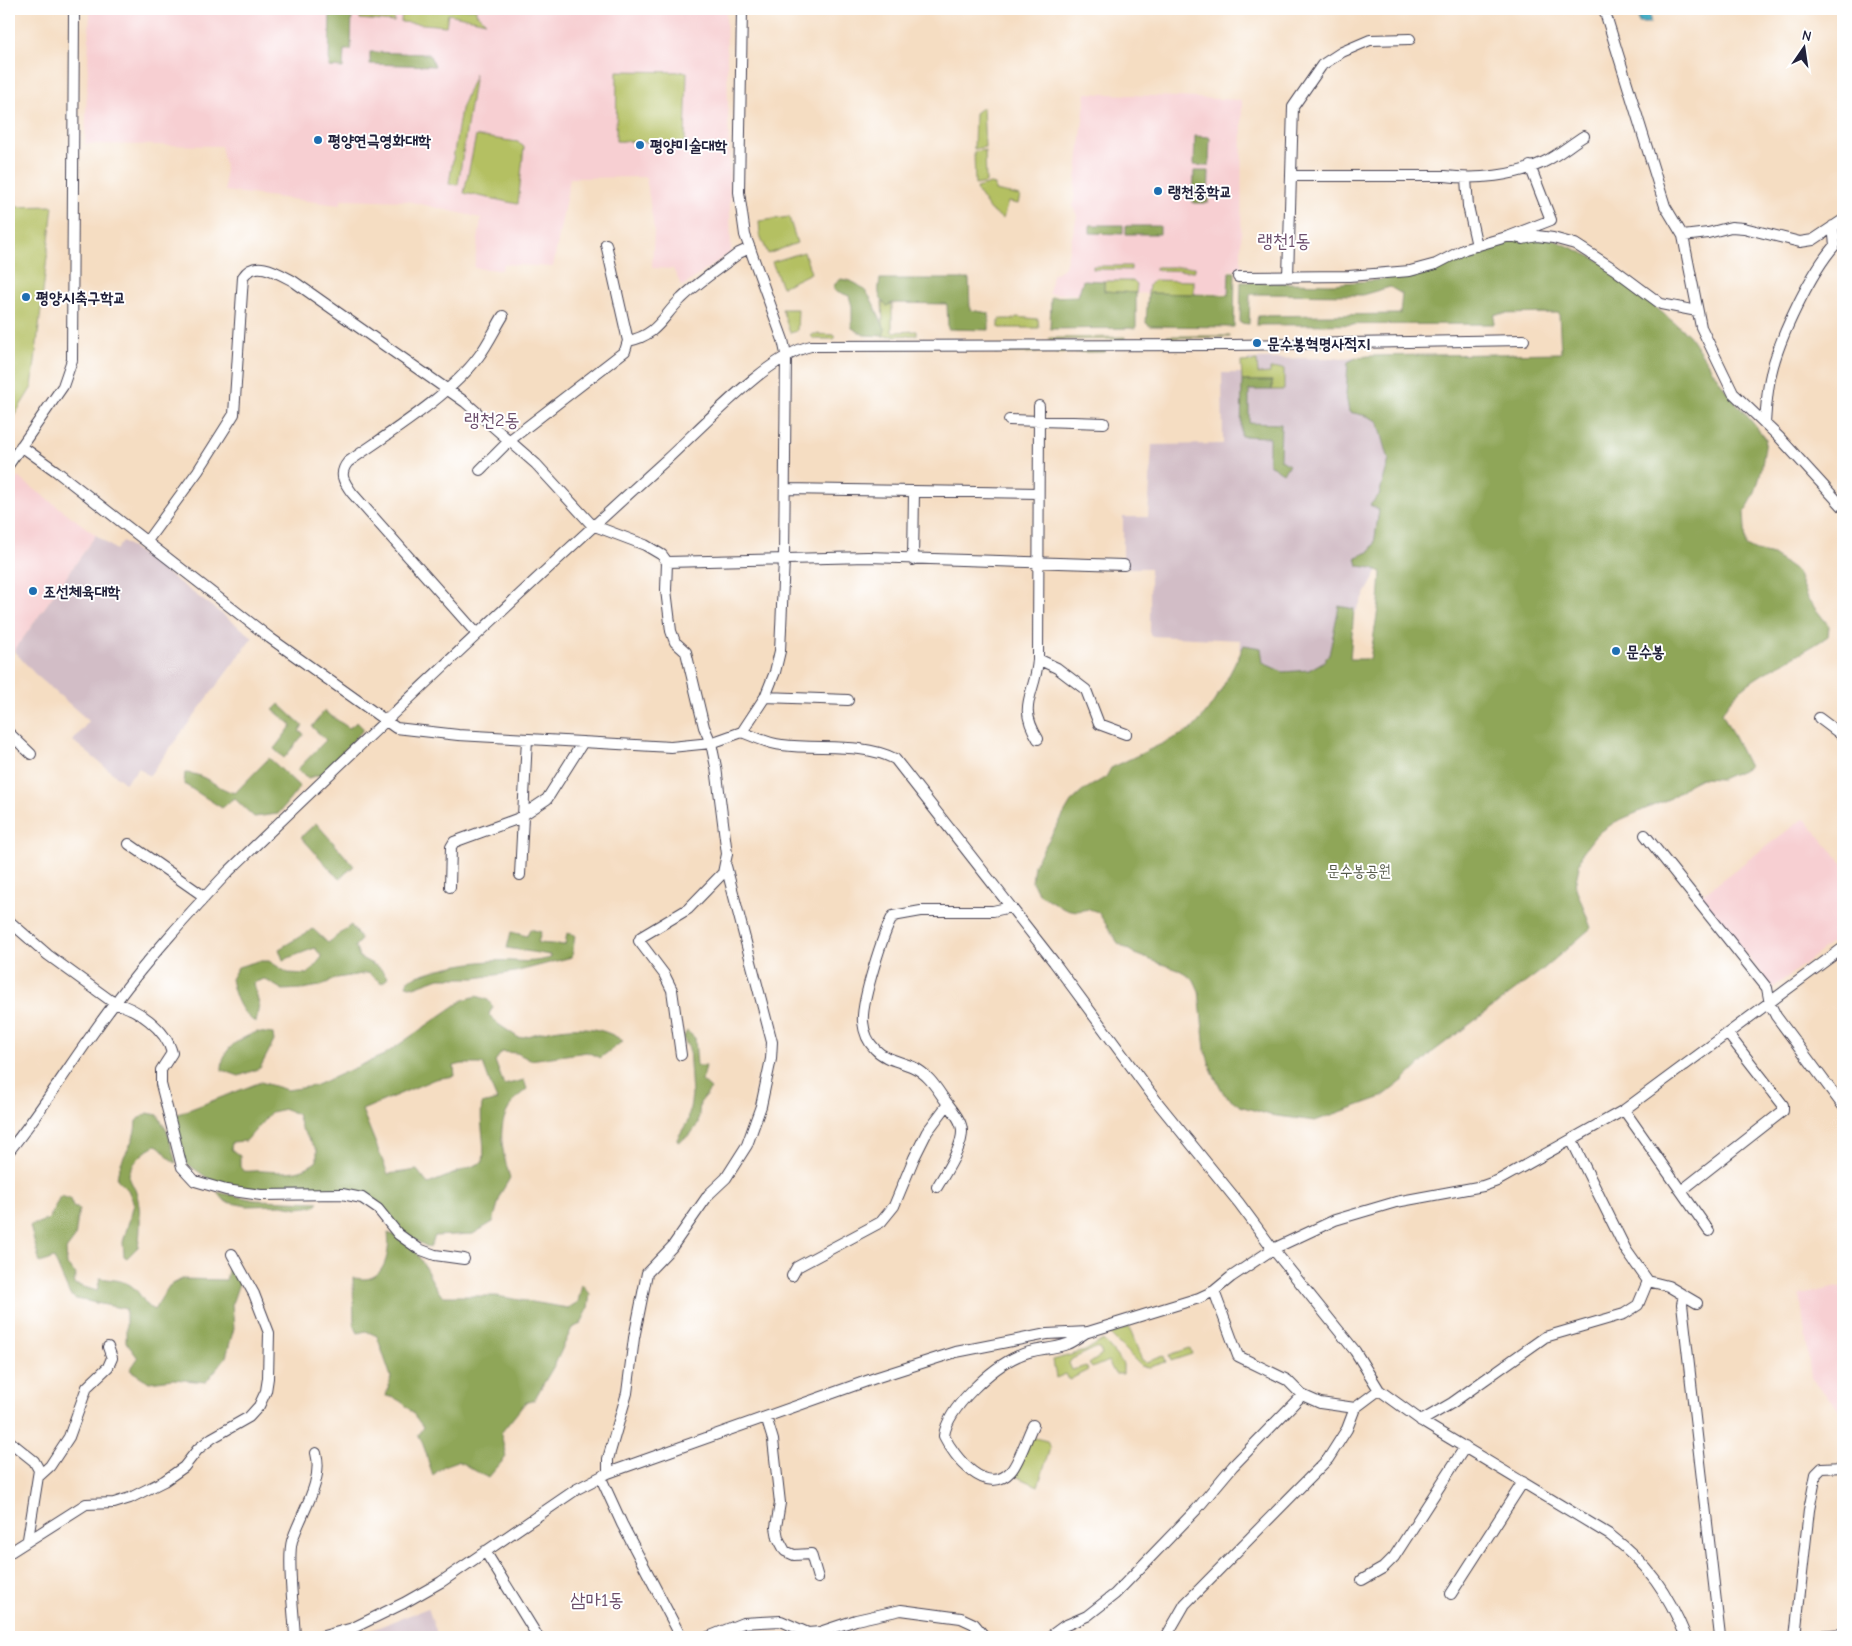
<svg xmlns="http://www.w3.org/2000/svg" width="1852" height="1646" viewBox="0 0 1852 1646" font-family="'Comic Neue','Poor Story',sans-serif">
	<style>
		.built { fill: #f7cfd2 }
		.industrial { fill: #d2bdc6 }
		.green { fill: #b4c062; stroke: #6b714e }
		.forest { fill: #8fa658; stroke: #58644a; fill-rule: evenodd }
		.water { fill: #44adc4; stroke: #336880 }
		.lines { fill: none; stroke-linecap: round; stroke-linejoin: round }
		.minor-casing { stroke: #423e4f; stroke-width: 12 }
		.minor { stroke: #fff; stroke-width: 10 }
		.poi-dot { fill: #1f6fb2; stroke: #fff; stroke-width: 2 }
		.labels { text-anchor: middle; stroke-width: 4; stroke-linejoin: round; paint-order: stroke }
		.poi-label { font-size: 16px; font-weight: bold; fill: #22223b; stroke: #fff; text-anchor: start }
		.park-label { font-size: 16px; fill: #555949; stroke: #fff }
		.quarter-label { font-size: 19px; fill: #6c4f6c; stroke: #fff }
	</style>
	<rect width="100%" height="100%" fill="#fff"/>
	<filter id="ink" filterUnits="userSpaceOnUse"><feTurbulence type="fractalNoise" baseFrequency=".02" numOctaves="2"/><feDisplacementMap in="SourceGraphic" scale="10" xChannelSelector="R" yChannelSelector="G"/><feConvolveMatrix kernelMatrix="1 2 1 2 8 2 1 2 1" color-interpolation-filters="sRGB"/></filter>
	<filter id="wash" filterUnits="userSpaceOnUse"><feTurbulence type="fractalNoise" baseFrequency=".0096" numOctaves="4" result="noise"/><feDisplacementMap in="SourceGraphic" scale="20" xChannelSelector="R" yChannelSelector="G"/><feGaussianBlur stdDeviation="1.12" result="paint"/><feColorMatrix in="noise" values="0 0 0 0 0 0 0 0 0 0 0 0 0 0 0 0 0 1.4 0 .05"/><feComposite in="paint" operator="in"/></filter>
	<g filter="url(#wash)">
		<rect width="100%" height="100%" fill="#f5ddc2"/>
		<path class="built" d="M 90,9 L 726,9 L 731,252 L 682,287 L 673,269 L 652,268 L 654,229 L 646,177 L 570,178 L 553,267 L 504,264 L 501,270 L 474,268 L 481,219 L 473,216 L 407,201 L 342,199 L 340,205 L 225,191 L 225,166 L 221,146 L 85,144 Z
			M 1086,93 L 1242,100 L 1241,270 L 1229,270 L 1228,293 L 1049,294 L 1052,275 L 1065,267 L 1077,216 L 1073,207 Z
			M 18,477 L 96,535 L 14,651 L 9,647 L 9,489 Z
			M 1804,818 L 1843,864 L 1843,934 L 1773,988 L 1700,896 Z
			M 1843,1286 L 1843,1414 L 1811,1378 L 1800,1295 Z"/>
		<path class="industrial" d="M 1391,357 L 1409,515 L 1317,681 L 1239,677 L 1241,640 L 1150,636 L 1150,568 L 1123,568 L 1123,517 L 1148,517 L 1152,445 L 1223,444 L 1222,373 L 1247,373 L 1248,359 Z
			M 96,535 L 116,550 L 123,541 L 253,637 L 149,776 L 139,768 L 125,783 L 73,741 L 89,721 L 35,674 L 14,651 Z
			M 428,1608 L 438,1637 L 353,1637 Z"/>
		<path class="green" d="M 360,9 L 394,9 L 394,22 L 360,19 Z
			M 402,9 L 476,9 L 476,13 L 486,22 L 448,14 L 446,26 L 401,22 Z
			M 617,71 L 687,72 L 685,143 L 616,141 Z
			M 475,74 L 458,185 L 449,184 L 461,109 Z
			M 983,107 L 985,147 L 974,149 L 975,113 Z
			M 476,136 L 518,142 L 524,147 L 518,204 L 464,193 Z
			M 985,150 L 986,183 L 975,185 L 974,152 Z
			M 990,184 L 995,185 L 995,191 L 1020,196 L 1018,204 L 1008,202 L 1003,219 L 990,210 L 977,191 L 976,188 Z
			M 53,206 L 32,387 L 14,416 L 9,415 L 9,207 Z
			M 789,217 L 797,243 L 768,254 L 760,235 L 759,221 Z
			M 804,252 L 811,273 L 782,287 L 772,262 Z
			M 1093,266 L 1131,266 L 1131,270 L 1093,269 Z
			M 1156,267 L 1195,267 L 1195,271 L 1155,270 Z
			M 1153,280 L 1194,281 L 1194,294 L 1148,293 L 1149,285 Z
			M 1104,281 L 1133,281 L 1137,285 L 1136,293 L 1104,291 Z
			M 882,302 L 887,306 L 892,303 L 892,332 L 917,331 L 917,335 L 883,336 L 885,329 L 883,324 Z
			M 782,309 L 798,309 L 797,331 L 790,333 Z
			M 1016,317 L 1038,319 L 1039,328 L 999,328 L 999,319 L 1015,319 Z
			M 814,334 L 834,335 L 836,337 L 834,339 L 814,339 L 811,336 Z
			M 1167,336 L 1230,336 L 1230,337 L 1167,338 Z
			M 1125,337 L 1125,339 L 1049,340 L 1049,338 Z
			M 1105,349 L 1105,352 L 995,353 L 995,350 Z
			M 1257,361 L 1258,374 L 1270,373 L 1270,369 L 1284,368 L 1284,390 L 1272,390 L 1272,381 L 1242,381 L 1241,362 Z
			M 1129,1327 L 1142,1360 L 1146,1362 L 1164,1356 L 1166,1362 L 1150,1367 L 1141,1366 L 1110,1335 Z
			M 1103,1340 L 1123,1364 L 1123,1374 L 1115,1374 L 1108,1361 L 1092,1368 L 1089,1364 L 1102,1355 L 1100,1350 L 1096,1348 L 1072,1359 L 1069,1363 L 1072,1370 L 1086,1366 L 1088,1370 L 1069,1380 L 1066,1374 L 1056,1378 L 1053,1360 L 1085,1351 Z
			M 1190,1348 L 1192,1354 L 1171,1361 L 1169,1355 Z
			M 1031,1437 L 1047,1441 L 1050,1448 L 1038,1486 L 1012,1474 Z"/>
		<path class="forest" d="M 330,9 L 352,9 L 351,50 L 344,50 L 343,68 L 329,67 Z
			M 370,52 L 429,54 L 435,66 L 370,64 Z
			M 1195,136 L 1210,137 L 1209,166 L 1194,165 Z
			M 1194,171 L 1209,171 L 1208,203 L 1193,203 Z
			M 1090,225 L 1123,225 L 1123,234 L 1090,233 Z
			M 1126,226 L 1160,226 L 1160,234 L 1126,234 Z
			M 1538,232 L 1611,266 L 1641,295 L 1689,335 L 1725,389 L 1766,439 C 1762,465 1760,491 1744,512 L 1746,546 L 1756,551 L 1773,555 L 1797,572 L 1807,598 L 1829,626 L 1828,636 C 1797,659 1740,677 1722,713 L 1749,767 L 1721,779 L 1701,778 L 1689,784 L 1671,798 L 1615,822 L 1596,835 L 1582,853 L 1575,885 L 1591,928 L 1541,971 L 1434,1051 L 1405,1079 L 1382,1097 L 1315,1121 L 1270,1115 L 1240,1106 L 1224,1094 L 1213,1074 L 1205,1050 L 1199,991 L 1194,980 L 1181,971 L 1137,955 L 1118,943 L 1098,912 L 1089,909 L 1077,911 L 1064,909 L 1039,894 L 1032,882 L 1034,865 L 1071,802 L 1084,790 L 1106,777 L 1111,768 L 1191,730 C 1215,707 1229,675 1244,645 L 1261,648 L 1263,663 L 1283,672 L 1309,670 L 1323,662 L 1329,655 L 1339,606 L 1354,609 L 1350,659 L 1370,659 L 1379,603 L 1381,573 L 1373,568 L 1358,566 L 1356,557 L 1369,552 L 1374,544 L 1379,510 L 1370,505 L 1379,495 L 1389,460 L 1378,421 L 1367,416 L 1349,412 L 1346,396 L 1348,362 L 1356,358 L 1368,356 L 1561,353 L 1559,313 L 1495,314 L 1494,324 L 1256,325 L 1258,316 L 1400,314 L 1402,294 L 1390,287 L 1362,295 L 1250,294 L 1249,324 L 1240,323 L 1241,282 L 1333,284 L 1378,280 L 1434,267 L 1458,257 Z
			M 1229,272 L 1235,272 L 1234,327 L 1150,326 L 1146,323 L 1148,293 L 1228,295 Z
			M 841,279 C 870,283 873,305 885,329 L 883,336 L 864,335 L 852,328 L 852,306 L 849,296 L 834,290 L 834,285 Z
			M 880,279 L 969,279 L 970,310 L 989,313 L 989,330 L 948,329 L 947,304 L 892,303 L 887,306 C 877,297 878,291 880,279 Z
			M 1083,280 L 1104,281 L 1104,291 L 1136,293 L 1136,328 L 1050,329 L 1051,297 L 1078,296 Z
			M 1242,381 L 1272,381 L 1272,390 L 1249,390 L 1249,423 L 1281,424 L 1280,459 L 1289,465 L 1283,473 L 1269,464 L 1269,437 L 1241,436 Z
			M 279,704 L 303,726 L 299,731 L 304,734 L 284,758 L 274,749 L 292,725 L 273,710 Z
			M 324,711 L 349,728 L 357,722 L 364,729 L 322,774 L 308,778 L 297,770 L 326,740 L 312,727 Z
			M 269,758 L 300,787 L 278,814 L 254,817 L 234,798 L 222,808 L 184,784 L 185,773 C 205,773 217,789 235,793 Z
			M 316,823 L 354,866 L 339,879 L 301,837 Z
			M 351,925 L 361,940 L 355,946 L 359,957 L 380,968 L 388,978 L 382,983 L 368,973 L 337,978 L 320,986 L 302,989 L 283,990 L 264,979 L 253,983 L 259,1004 L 256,1023 C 240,1012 235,998 231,979 L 238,967 L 258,961 L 269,961 L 288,973 L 308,974 L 322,957 L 315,948 L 283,960 L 279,949 L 313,929 L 328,943 Z
			M 530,929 L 541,932 L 538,943 L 565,945 L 567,933 L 575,935 L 572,957 L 515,972 L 475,978 L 439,978 L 414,987 L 406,985 L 408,980 C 431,969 464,963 490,961 C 513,959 525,965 551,958 L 550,955 L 507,948 L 511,932 L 527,936 Z
			M 477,996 L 488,1000 L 493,1007 L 489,1014 L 498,1024 L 519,1038 C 553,1029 592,1019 623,1041 L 600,1058 L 587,1052 L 530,1060 L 517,1053 L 502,1052 L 495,1061 L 504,1085 L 524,1080 L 527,1089 C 494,1114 499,1141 510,1178 L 501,1193 L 493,1222 L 473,1234 L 435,1236 L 430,1248 L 409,1237 L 380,1205 L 304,1192 L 224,1186 L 209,1179 L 186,1163 L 180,1150 L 175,1118 L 178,1114 L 261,1082 L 287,1090 L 314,1086 L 384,1055 L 463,1000 ZM 462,1064 L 483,1064 C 488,1077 491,1087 497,1100 L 482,1104 C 479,1124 486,1143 483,1162 L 428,1184 L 417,1170 L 388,1174 L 362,1110 L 435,1079 L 455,1076 L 454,1066 ZM 285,1109 L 297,1114 L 301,1128 L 317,1150 L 317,1161 C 299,1175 284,1172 263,1171 C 257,1170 250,1172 243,1171 L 240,1166 L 240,1156 L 231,1149 L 232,1142 L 246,1141 L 271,1112 Z
			M 687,1031 L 695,1038 L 697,1066 L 706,1066 L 702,1081 L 711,1089 L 700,1103 L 698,1124 L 690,1135 L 678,1142 L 677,1139 L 688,1121 L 692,1095 L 689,1048 L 683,1038 Z
			M 257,1032 L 273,1034 L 274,1041 L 260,1068 L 239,1076 L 222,1070 C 222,1048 237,1040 257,1032 Z
			M 147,1113 L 158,1115 L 168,1133 L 176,1163 C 167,1159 165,1149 156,1145 C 146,1150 132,1162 129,1174 C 128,1179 136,1189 137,1195 C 141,1212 141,1230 138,1247 L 127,1258 L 124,1256 L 123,1242 L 134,1204 L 128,1190 L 117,1179 C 119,1156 136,1145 136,1121 Z
			M 217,1192 L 255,1200 L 319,1202 L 315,1206 L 298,1208 L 282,1205 L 247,1206 L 226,1202 Z
			M 60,1196 L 71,1199 L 73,1207 L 79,1209 L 75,1238 L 66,1250 L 67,1265 L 76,1274 L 74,1284 L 97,1291 L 100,1278 C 112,1280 127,1280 135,1289 C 142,1296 145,1306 154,1310 L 169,1286 L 182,1279 L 226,1280 L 230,1263 L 238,1268 L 239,1283 L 232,1304 L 234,1328 L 226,1357 L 206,1382 L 173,1379 L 149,1382 L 130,1370 L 138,1358 L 126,1342 L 126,1309 L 76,1299 L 70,1295 L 54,1258 L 40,1263 L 30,1226 L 49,1219 Z
			M 388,1233 C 421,1243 424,1273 442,1296 L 496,1296 L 568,1308 L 578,1302 L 582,1284 L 590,1294 L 588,1308 L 581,1324 L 572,1328 L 555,1364 L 534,1400 L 525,1403 L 501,1433 L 506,1457 L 488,1478 L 458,1461 L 444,1466 L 433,1475 C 427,1461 426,1447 418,1435 L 423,1427 C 413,1414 404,1398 386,1396 L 391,1377 L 377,1336 L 366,1331 L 358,1333 L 354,1325 L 353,1278 C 358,1278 365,1280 370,1278 C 387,1273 390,1247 388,1233 Z"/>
		<path class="water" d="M 1638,9 L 1650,9 L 1650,23 L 1639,23 Z"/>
	</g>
	<g filter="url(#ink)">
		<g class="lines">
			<defs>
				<path id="minor" d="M 1604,9 L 1665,206 L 1683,236 L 1701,327 L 1733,393 L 1779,437 L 1843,507
					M 1292,176 L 1445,176 C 1477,180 1515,176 1544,162 C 1558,155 1571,144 1584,136
					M 1466,179 L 1468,206 L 1477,246
					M 1510,236 L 1551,220 L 1530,166
					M 1683,236 L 1708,233 L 1731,227 L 1744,228 L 1800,242 L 1813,240 L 1843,220
					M 1238,277 L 1349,276 L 1410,271 L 1436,264 L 1465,249 L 1510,236 L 1523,239 L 1537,236 L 1553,238 L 1575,244 L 1614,269 L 1661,304 L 1697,311
					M 1288,277 L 1293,107 L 1322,65 L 1342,52 L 1370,40 L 1410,39
					M 628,341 C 658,335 662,317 681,299 C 698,282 720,268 739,253 L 750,248
					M 1009,420 L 1104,423
					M 1765,424 C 1766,407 1767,390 1771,374 C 1779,338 1811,272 1835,245 L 1833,226
					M 21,446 L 56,471 L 270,638 L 396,728 L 458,735 L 671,747 L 711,743 L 742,732 L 765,697 L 775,672 L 780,651 L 784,559 L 786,354 L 783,340 L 745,235 L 739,192 L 742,9
					M 9,464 L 63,386 L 72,360 L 74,9
					M 480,470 L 510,440 L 625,351 L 628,341 L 606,244
					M 785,489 L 1038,493
					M 147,541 L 198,471 L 234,414 L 243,277 C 255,258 278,273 293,281 L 465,402 L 536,464 L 592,525 L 645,545 L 662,555 L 667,562 L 666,590 L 671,631 L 675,642 L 686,652 L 704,727 L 711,743 L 716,767 L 727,854 L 723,873 L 688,909 L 641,937 L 639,941 L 664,974 L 672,990 L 681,1055
					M 913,560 L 914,491
					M 667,562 L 868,557 L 1124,565
					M 477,634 L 352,493 C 344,482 338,474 348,462 C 389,433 450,396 479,356 C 488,344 495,329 503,316
					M 1038,659 L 1057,668 L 1086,690 L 1099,724 L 1126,734
					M 765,697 L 848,700
					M 1819,718 L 1843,736
					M 742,732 C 755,737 769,744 782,745 C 819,750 862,742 895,759 L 1054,962 L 1158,1103 L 1239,1203 L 1273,1249 L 1355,1351 L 1379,1390 L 1426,1424 L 1610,1535 C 1649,1565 1667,1591 1686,1637
					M 9,733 L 31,754
					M 1038,739 C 1016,704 1036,695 1038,659 L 1039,406
					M 1645,835 L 1767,988 L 1770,1004 L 1776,1016 L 1843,1106
					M 129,844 L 205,897
					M 520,875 L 527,739
					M 450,887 L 451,847 L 454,842 L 517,819 L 547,799 L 583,742
					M 9,921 L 48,955 L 114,1003 C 137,1008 166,1029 172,1053 L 161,1070 L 161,1084 L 182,1167 L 195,1181 L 226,1190 L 261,1195 L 342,1194 L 362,1198 L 378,1209 L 398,1234 L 419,1249 L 435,1255 L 464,1259
					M 1624,1110 L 1709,1231
					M 1572,1141 L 1626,1250 L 1648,1281 L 1668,1286 L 1697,1303
					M 9,1151 C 47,1104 78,1051 115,1003 C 150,956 189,914 229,871 C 373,732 518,594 666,460 C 700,429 768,355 811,346 L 1232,345 L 1524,340
					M 937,1187 C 945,1173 967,1142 961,1125 C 958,1115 948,1105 942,1096 C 934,1084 926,1073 913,1067 C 900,1061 885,1060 875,1049 C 868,1042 864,1032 863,1022 C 861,1003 883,933 893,916 L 921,911 L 993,911 L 1011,907
					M 1681,1191 L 1783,1111 L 1783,1105 L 1728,1034
					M 792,1276 L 797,1267 L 881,1222 L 894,1206 L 914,1158 L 927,1132 L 948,1104
					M 1214,1291 L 1238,1356 L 1287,1380 L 1302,1395 L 1320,1403 L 1355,1408 L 1379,1390
					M 1684,1295 L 1682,1304 L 1720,1637
					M 766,1417 L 773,1440 L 780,1503 L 776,1527 L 778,1538 L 785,1551 L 794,1555 L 811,1554 L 818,1578
					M 1421,1421 L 1452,1403 L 1545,1337 L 1624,1314 L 1638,1305 L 1648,1281
					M 1033,1425 C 1027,1437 1019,1462 1011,1471 C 987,1498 954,1457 944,1436 C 947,1408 993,1367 1018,1356 C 1033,1348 1051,1350 1067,1344 C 1074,1341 1080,1336 1087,1332
					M 9,1441 L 34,1461 L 39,1470 L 28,1539
					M 608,1473 L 608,1459 L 627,1393 L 634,1338 L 647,1273 L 672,1247 L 709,1194 L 726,1178 L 747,1145 L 761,1106 L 771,1059 L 772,1042 L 726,866
					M 39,1476 L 50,1466 L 69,1437 L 87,1387 L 108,1367 L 112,1358 L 108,1347
					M 601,1478 L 622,1524 L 681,1637
					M 485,1551 L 538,1637
					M 9,1553 L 86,1504 L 114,1503 L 130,1498 L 164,1481 L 184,1467 L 198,1449 L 212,1438 L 249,1417 L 259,1406 L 266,1391 L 268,1378 L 269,1333 L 254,1294 L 232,1254
					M 1362,1580 L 1383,1568 L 1394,1557 L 1465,1447
					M 1451,1594 L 1523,1482
					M 295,1637 C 294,1615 287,1558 292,1541 C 301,1513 324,1482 316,1453
					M 320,1637 L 353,1628 L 404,1603 L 441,1582 L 577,1489 L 608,1473 L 878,1377 L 956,1352 L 1047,1334 L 1088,1332 L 1199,1298 L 1214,1291 L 1231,1277 L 1273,1249 L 1335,1220 L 1396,1202 L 1483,1186 L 1497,1181 L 1624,1110 L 1843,948
					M 708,1637 L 743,1623 L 781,1621 L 808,1633 L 820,1632 L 856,1620 L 901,1610 L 961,1618 L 974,1624 L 985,1637
					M 1049,1637 L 1064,1626 L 1087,1616 L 1115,1594 L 1196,1510 L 1233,1466 L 1302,1395
					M 1166,1637 L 1185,1604 L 1328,1459 L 1347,1429 L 1355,1408
					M 1795,1637 L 1809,1510 L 1816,1474 L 1822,1468 L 1843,1467
					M 1806,1637 L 1843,1634"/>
			</defs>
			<use href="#minor" class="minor-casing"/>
			<use href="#minor" class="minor"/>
		</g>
	</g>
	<g class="poi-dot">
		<circle cx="318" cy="140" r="5"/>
		<circle cx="640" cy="145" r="5"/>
		<circle cx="1158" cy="191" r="5"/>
		<circle cx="26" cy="297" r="5"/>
		<circle cx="1257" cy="343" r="5"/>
		<circle cx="33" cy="591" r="5"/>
		<circle cx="1616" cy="651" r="5"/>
	</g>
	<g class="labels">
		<g class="poi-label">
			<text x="328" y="146">평양연극영화대학</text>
			<text x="650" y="151">평양미술대학</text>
			<text x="1168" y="197">랭천중학교</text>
			<text x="36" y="303">평양시축구학교</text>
			<text x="1267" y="349">문수봉혁명사적지</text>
			<text x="43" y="597">조선체육대학</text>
			<text x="1626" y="657">문수봉</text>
		</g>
		<g class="park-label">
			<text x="1359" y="876">문수봉공원</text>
		</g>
		<g class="quarter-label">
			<text x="1284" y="247">랭천1동</text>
			<text x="492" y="426">랭천2동</text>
			<text x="597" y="1606">삼마1동</text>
		</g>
	</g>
	<rect width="1852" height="1646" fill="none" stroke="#fff" stroke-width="30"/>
	<g transform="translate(1804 48) rotate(13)" stroke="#ffffff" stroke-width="4" paint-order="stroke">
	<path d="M0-4L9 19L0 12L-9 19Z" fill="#22223b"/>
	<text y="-8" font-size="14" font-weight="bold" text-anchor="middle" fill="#22223b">N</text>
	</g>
</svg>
